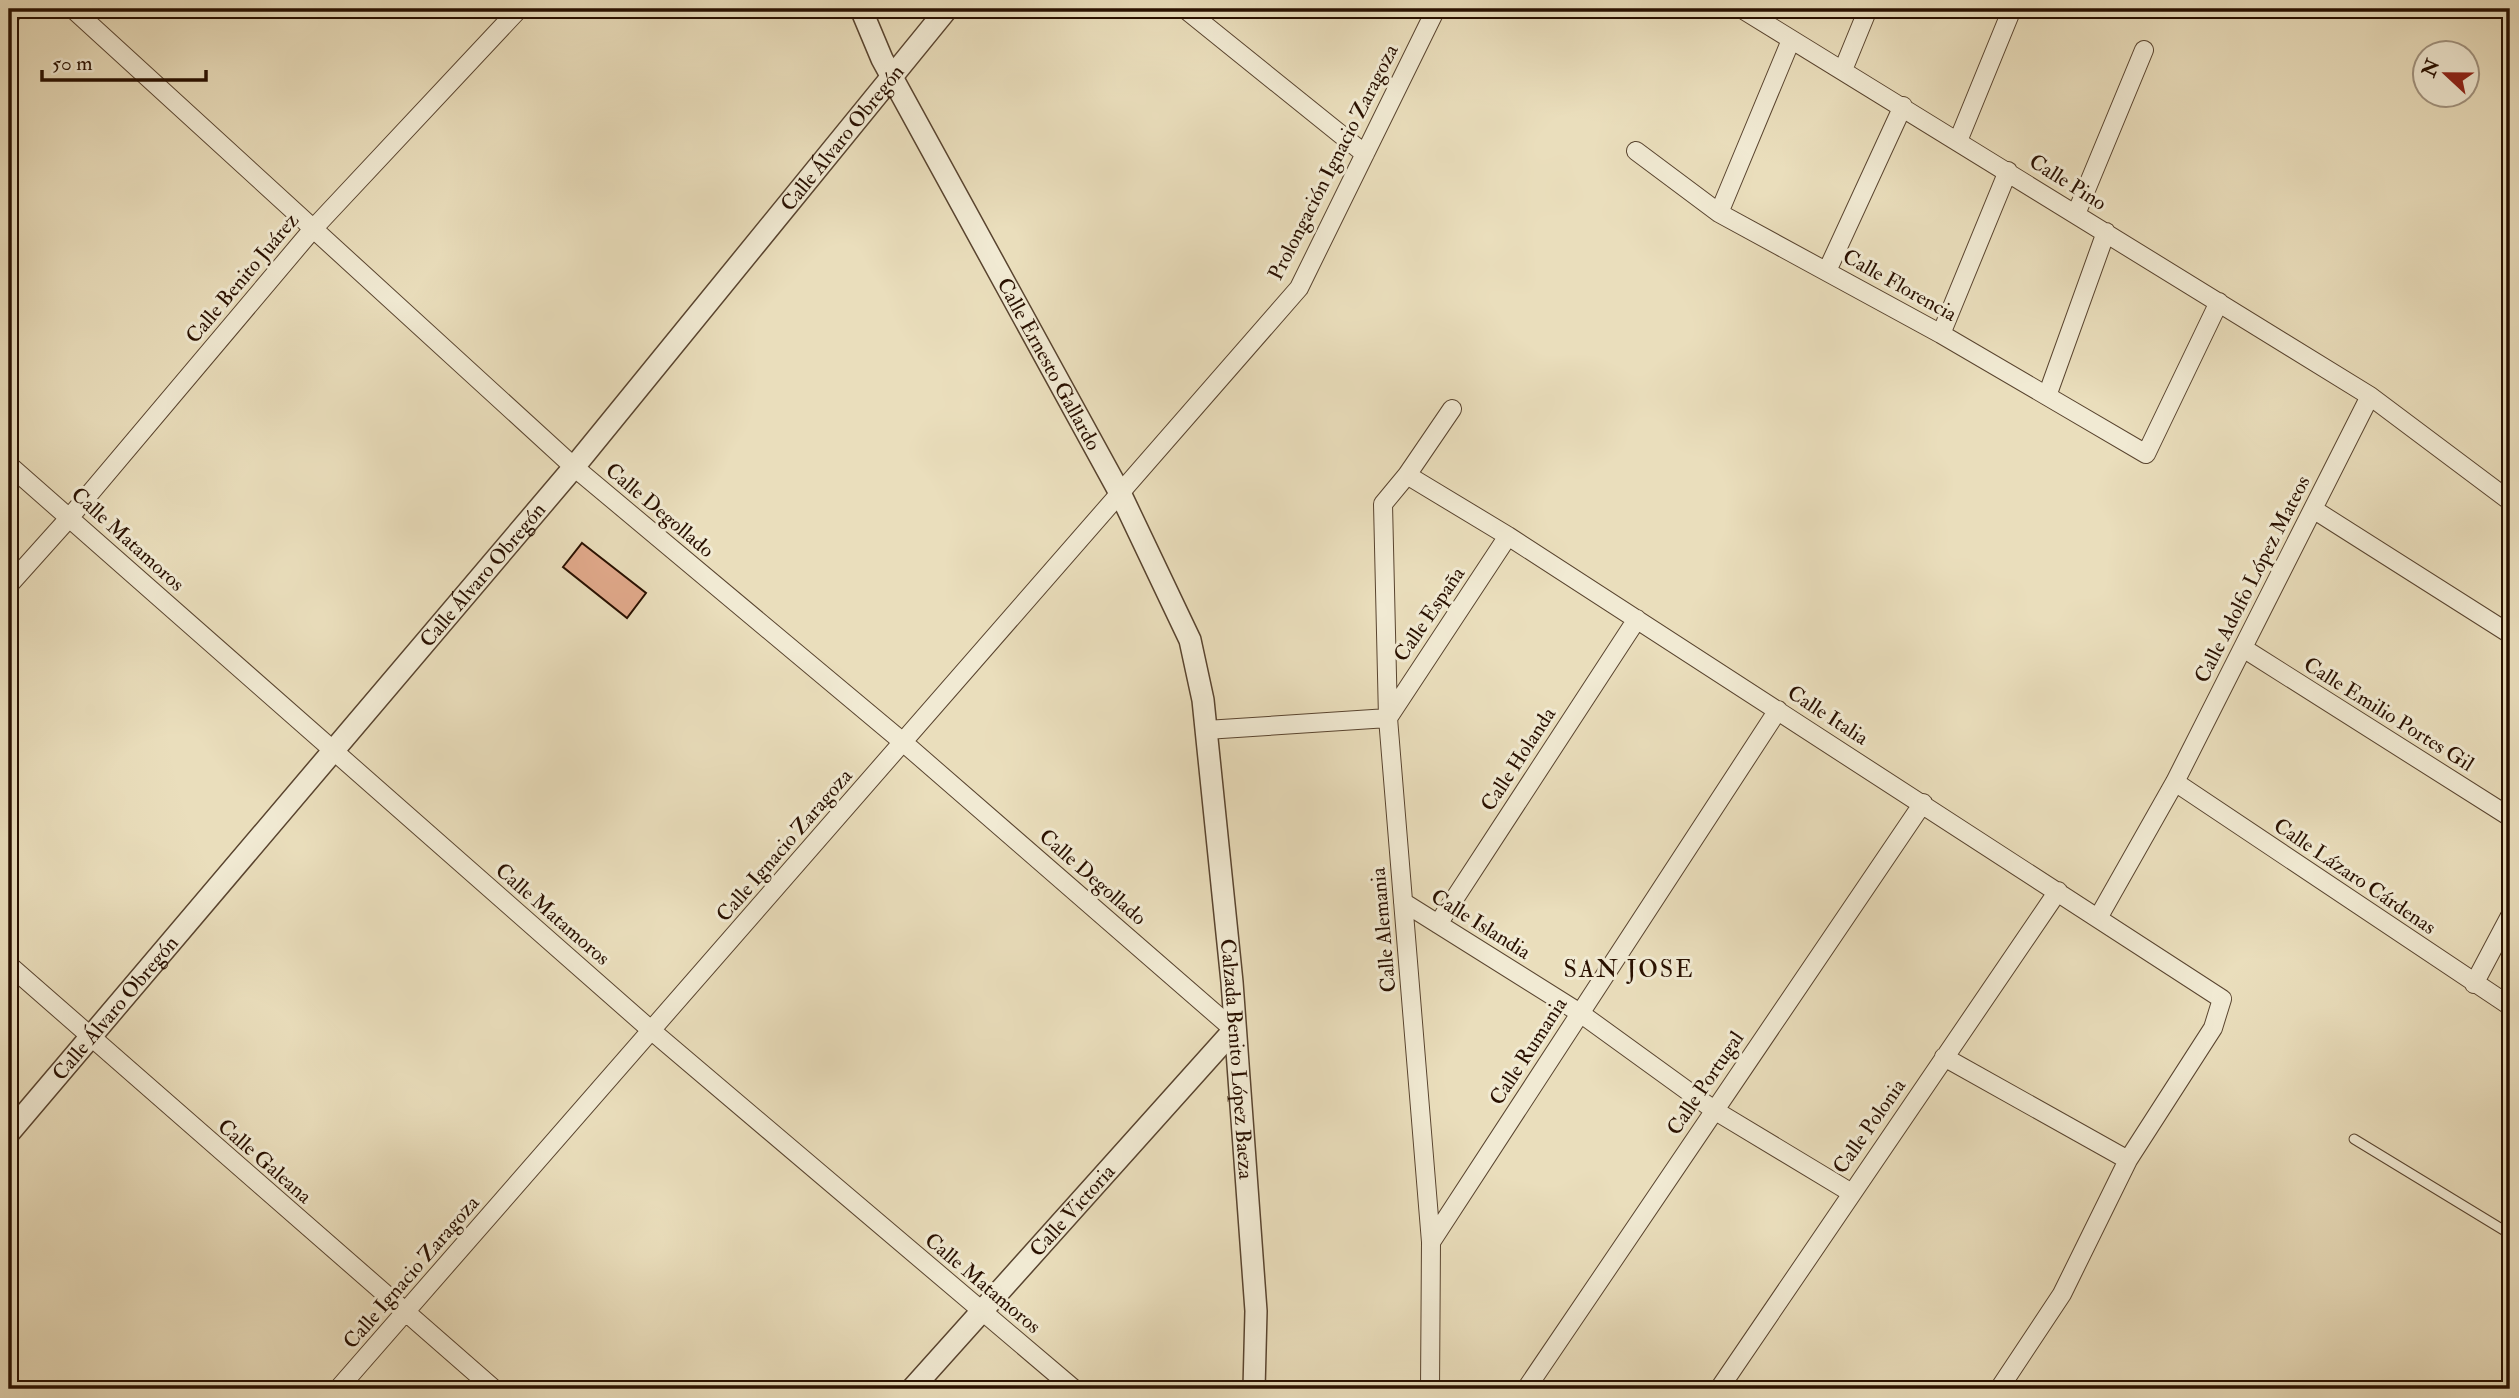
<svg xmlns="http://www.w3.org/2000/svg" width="2519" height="1398" viewBox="0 0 2519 1398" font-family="'IM FELL Double Pica',serif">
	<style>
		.building { fill: #e2aa8c; stroke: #291000; stroke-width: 2 }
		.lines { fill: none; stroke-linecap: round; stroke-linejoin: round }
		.service-casing { stroke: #59442f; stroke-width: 11 }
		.minor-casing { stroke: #59442f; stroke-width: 20 }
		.tertiary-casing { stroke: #59442f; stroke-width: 24 }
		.service { stroke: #f1ead3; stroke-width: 9 }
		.minor { stroke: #f1ead3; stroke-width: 18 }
		.tertiary { stroke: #f1ead3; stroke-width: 21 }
		.labels { text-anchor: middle; stroke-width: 6; stroke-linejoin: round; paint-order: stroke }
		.street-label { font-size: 21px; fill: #291000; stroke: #f1ead3 }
		.quarter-label { font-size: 24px; letter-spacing: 2px; fill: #291000; stroke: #f1ead3 }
	</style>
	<rect width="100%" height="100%" fill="#eadebc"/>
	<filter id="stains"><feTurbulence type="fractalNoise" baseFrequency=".00286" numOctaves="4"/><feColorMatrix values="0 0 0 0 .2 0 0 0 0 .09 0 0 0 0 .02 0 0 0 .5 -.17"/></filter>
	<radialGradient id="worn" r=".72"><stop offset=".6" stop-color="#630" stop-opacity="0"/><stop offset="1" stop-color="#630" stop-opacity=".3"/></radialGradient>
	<path class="building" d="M 582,543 L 646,593 L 627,618 L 563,567 Z"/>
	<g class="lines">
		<defs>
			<path id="service" d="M 2354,1139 L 2510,1234"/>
			<path id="minor" d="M 73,9 L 574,467 L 904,743 L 1233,1029
				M 1185,9 L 1365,154
				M 1742,9 L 2370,396 L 2510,501
				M 9,18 L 14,9
				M 1843,70 L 1868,9
				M 1958,141 L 2012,9
				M 1636,151 L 1719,213 L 1941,334 L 2146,454 L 2219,302
				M 1719,213 L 1791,40
				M 2076,214 L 2144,50
				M 1827,271 L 1903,106
				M 1941,334 L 2008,171
				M 2047,396 L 2106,232
				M 9,465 L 652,1031 L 1074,1389
				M 1407,475 L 1508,536 L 2222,999 L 2213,1028 L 2128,1160 L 2062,1294 L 1999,1389
				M 2313,509 L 2510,634
				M 9,585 L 70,517 L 312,230 L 519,9
				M 2243,648 L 2510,817
				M 1206,730 L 1388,718 L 1508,536
				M 2175,782 L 2510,1006
				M 1403,902 L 1580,1013 L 1714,1110 L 1850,1192
				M 2098,918 L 2175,782 L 2370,396
				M 1438,924 L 1637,619
				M 9,965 L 494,1389
				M 2474,984 L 2510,916
				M 1944,1057 L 2128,1160
				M 1431,1242 L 1778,710
				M 338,1389 L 1299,288 L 1436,9
				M 1430,1389 L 1431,1242 L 1388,718 L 1383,504 L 1407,475 L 1452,409
				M 1526,1389 L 1923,803
				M 1719,1389 L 2058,891"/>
			<g id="tertiary">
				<path id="s1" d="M 861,9 L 882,59 L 1121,495 L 1190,640 L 1203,700 L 1232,982 L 1256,1311 L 1254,1389"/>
				<path id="s2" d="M 9,1133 L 574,467 L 947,9"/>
				<path id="s3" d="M 912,1389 L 1233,1031"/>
			</g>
		</defs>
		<use href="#service" class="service-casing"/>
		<use href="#minor" class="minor-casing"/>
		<use href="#tertiary" class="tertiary-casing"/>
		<use href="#service" class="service"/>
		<use href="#minor" class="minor"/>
		<use href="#tertiary" class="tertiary"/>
	</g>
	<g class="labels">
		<g class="street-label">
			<text dy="7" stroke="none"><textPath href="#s2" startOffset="1298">Calle Álvaro Obregón</textPath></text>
			<text transform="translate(1333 162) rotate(-63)" y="7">Prolongación Ignacio Zaragoza</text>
			<text transform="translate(2068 182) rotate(32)" y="7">Calle Pino</text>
			<text transform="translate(242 278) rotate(-50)" y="7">Calle Benito Juárez</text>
			<text transform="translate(1900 285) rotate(29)" y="7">Calle Florencia</text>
			<text dy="7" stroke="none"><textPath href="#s1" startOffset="402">Calle Ernesto Gallardo</textPath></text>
			<text transform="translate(660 510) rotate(40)" y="7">Calle Degollado</text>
			<text transform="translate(128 539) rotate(42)" y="7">Calle Matamoros</text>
			<text dy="7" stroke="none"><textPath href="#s2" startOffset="732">Calle Álvaro Obregón</textPath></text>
			<text transform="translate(2252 579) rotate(-63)" y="7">Calle Adolfo López Mateos</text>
			<text transform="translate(1429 614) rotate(-56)" y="7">Calle España</text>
			<text transform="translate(2389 714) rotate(32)" y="7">Calle Emilio Portes Gil</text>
			<text transform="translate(1828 715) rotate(33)" y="7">Calle Italia</text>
			<text transform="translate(1518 759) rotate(-57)" y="7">Calle Holanda</text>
			<text transform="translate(784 845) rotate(-49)" y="7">Calle Ignacio Zaragoza</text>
			<text transform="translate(2355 876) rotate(34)" y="7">Calle Lázaro Cárdenas</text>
			<text transform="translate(1093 877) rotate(41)" y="7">Calle Degollado</text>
			<text transform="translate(553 914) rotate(41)" y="7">Calle Matamoros</text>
			<text transform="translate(1481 924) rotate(32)" y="7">Calle Islandia</text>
			<text transform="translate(1383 930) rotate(-95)" y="7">Calle Alemania</text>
			<text dy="7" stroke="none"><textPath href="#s2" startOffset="164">Calle Álvaro Obregón</textPath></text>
			<text transform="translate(1528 1051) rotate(-57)" y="7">Calle Rumania</text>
			<text dy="7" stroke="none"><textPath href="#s1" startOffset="1134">Calzada Benito López Baeza</textPath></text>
			<text transform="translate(1705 1083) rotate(-56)" y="7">Calle Portugal</text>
			<text transform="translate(1869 1126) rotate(-55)" y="7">Calle Polonia</text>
			<text transform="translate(265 1161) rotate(41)" y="7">Calle Galeana</text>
			<text dy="7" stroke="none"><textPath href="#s3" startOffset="240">Calle Victoria</textPath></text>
			<text transform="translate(411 1272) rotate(-49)" y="7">Calle Ignacio Zaragoza</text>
			<text transform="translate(983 1283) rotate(40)" y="7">Calle Matamoros</text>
		</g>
		<g class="quarter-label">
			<text x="1629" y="977">SAN JOSE</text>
		</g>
	</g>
	<rect width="2519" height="1398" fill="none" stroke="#eadebc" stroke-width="35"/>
	<rect x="10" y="10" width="2498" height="1377" fill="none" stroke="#291000" stroke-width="3.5"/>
	<rect x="18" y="18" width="2484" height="1363" fill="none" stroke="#291000" stroke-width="2"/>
	<g transform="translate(2446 74) rotate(292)"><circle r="33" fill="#f1ead3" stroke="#a1937f" stroke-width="2"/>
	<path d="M0-5L12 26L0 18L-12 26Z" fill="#8f2418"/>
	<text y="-10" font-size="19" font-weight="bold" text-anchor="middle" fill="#291000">N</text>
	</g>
	<path d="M42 70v10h164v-10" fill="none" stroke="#291000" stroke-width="3.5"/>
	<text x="52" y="70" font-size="21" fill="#291000" stroke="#f1ead3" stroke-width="5" paint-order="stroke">50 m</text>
	<rect width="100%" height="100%" filter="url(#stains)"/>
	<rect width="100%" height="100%" fill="url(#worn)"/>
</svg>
